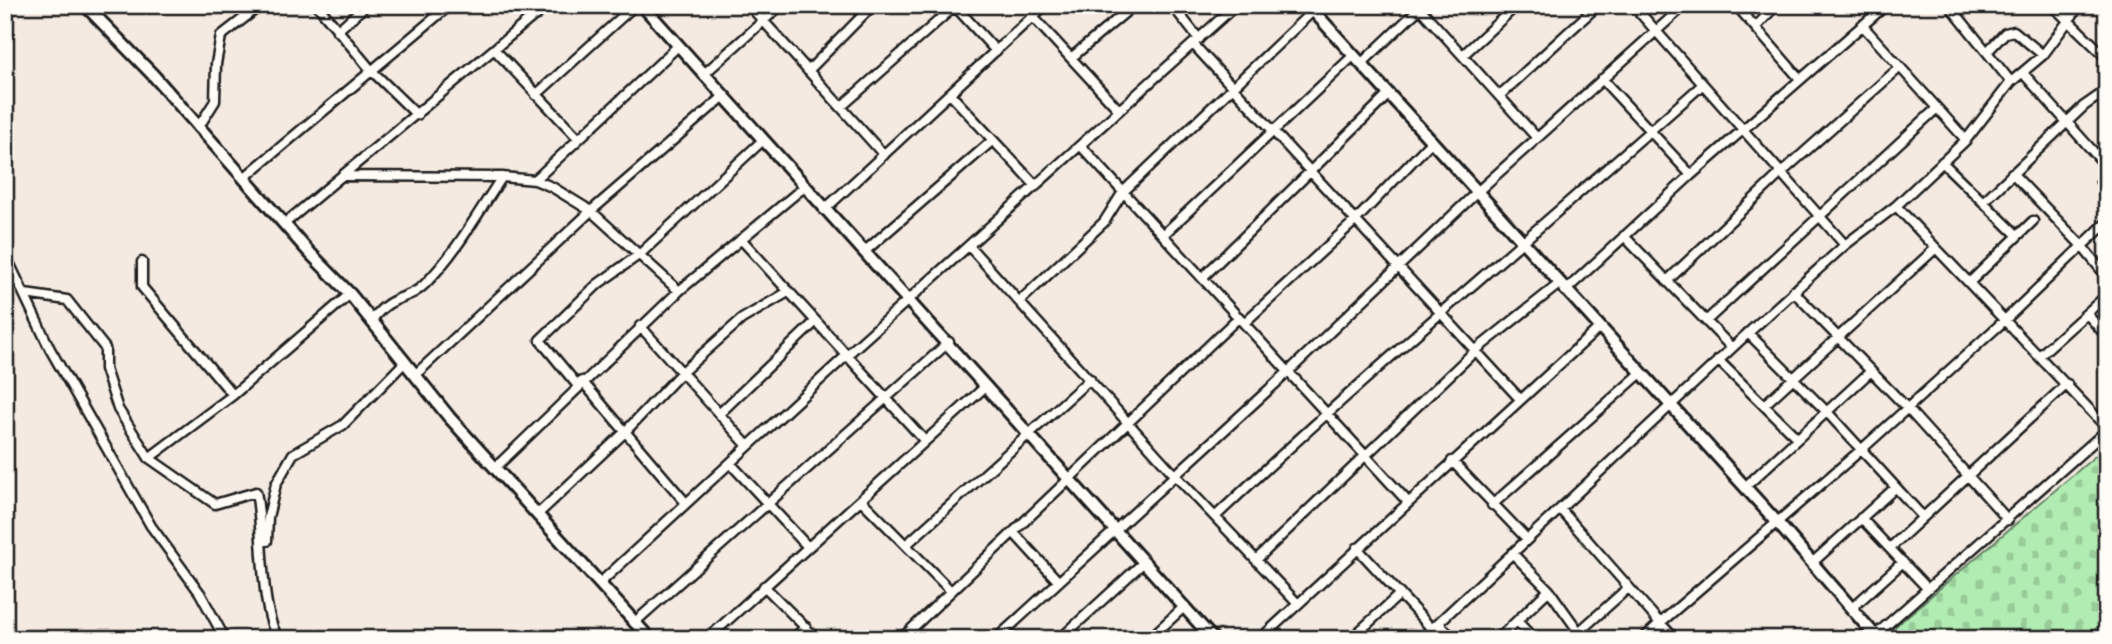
<svg xmlns="http://www.w3.org/2000/svg" width="2112" height="644" viewBox="0 0 2112 644" font-family="Pangolin,sans-serif">
	<style>
		.cemetery { fill: url(#cemetery-stones); stroke: #668468; stroke-width: 2 }
		.lines { fill: none; stroke-linecap: round; stroke-linejoin: round }
		.minor-casing { stroke: #1c1c1c; stroke-width: 13 }
		.tertiary-casing { stroke: #1c1c1c; stroke-width: 16 }
		.minor { stroke: #fdfcf7; stroke-width: 8 }
		.tertiary { stroke: #fdfcf7; stroke-width: 10 }
	</style>
	<defs>
		<pattern id="cemetery-stones" width="16" height="16" patternUnits="userSpaceOnUse" patternTransform="scale(1.75)"><rect width="16" height="16" fill="#b1edb3"/><path d="M2 7V4a2 2 0 0 1 4 0v3zM10 15v-3a2 2 0 0 1 4 0v3z" fill="#98cb99"/></pattern>
	</defs>
	<rect width="100%" height="100%" fill="#f5eae1"/>
	<filter id="ink" filterUnits="userSpaceOnUse"><feTurbulence type="fractalNoise" baseFrequency=".0143" numOctaves="2"/><feDisplacementMap in="SourceGraphic" scale="14" xChannelSelector="R" yChannelSelector="G"/><feConvolveMatrix kernelMatrix="1 2 1 2 8 2 1 2 1" color-interpolation-filters="sRGB"/></filter>
	<g filter="url(#ink)">
		<path class="cemetery" d="M 2107,446 L 2107,618 L 2085,639 L 1899,639 L 1891,630 Z"/>
		<g class="lines">
			<defs>
				<path id="minor" d="M 317,5 L 371,70 L 417,115
					M 528,5 L 537,15
					M 749,5 L 884,155
					M 954,5 L 996,51
					M 1172,5 L 1199,39
					M 1417,5 L 1537,138
					M 1633,5 L 1845,245
					M 1736,5 L 1800,79
					M 1949,5 L 2011,82
					M 2052,5 L 2107,58
					M 1033,17 L 1119,110
					M 1862,25 L 1966,140
					M 1756,27 L 1776,5
					M 337,31 L 366,5
					M 1194,45 L 1520,399
					M 495,50 L 579,139
					M 1987,52 L 2005,33 L 2014,31 L 2043,55
					M 1463,55 L 1517,5
					M 1071,58 L 1134,5
					M 1361,64 L 1422,6
					M 808,71 L 873,5
					M 2023,73 L 2107,167
					M 703,75 L 781,5
					M 1602,79 L 1691,175
					M 950,94 L 1036,186
					M 536,95 L 635,5
					M 1499,96 L 1598,5
					M 841,107 L 956,5
					M 198,128 L 215,101 L 216,64 L 221,36 L 261,5
					M 1081,146 L 1407,501
					M 1942,162 L 2017,235
					M 2012,173 L 2081,245 L 2107,277
					M 344,176 L 502,177 L 535,180 L 552,187 L 591,211 L 679,291
					M 2107,176 L 2101,182 L 2107,192
					M 245,177 L 450,5
					M 535,180 L 678,46
					M 1983,202 L 2084,106 L 2107,90
					M 1896,206 L 2107,428
					M 824,210 L 1045,5
					M 284,224 L 547,5
					M 1163,235 L 1353,56
					M 1624,236 L 1732,348
					M 741,239 L 925,441
					M 969,246 L 1174,474 L 1298,604
					M 864,252 L 993,140
					M 5,254 L 50,349 L 151,526 L 200,593 L 225,639
					M 142,262 L 142,287 L 233,395
					M 1202,278 L 1388,95
					M 1667,281 L 1780,174 L 1899,68
					M 1969,283 L 2033,221
					M 1565,291 L 1691,175 L 1886,5
					M 1793,291 L 1907,408 L 2008,520
					M 25,294 L 67,300 L 105,348 L 105,369 L 118,409 L 149,458 L 215,504 L 256,492 C 264,531 259,611 279,639
					M 1020,301 L 1104,222 L 1123,192 L 1319,5
					M 2087,314 L 2107,337
					M 372,320 C 393,292 407,302 425,284 C 456,253 478,213 502,177
					M 1706,321 L 1936,109
					M 1244,323 L 1356,220 L 1430,143
					M 640,326 L 748,446
					M 1748,333 L 1827,412 L 1922,516
					M 2039,356 L 2107,295
					M 1718,360 L 1797,438
					M 415,375 L 591,211 L 723,97
					M 582,381 L 686,503
					M 578,386 L 540,340 L 598,284 L 640,254 L 762,141
					M 1764,405 L 1936,248
					M 719,414 L 815,322
					M 149,458 L 233,395 L 350,294
					M 1452,461 L 1527,539
					M 730,463 L 808,547
					M 496,467 L 679,291 L 804,187
					M 1745,487 L 1871,371
					M 861,500 L 951,591
					M 1492,505 L 1641,373
					M 1561,510 L 1660,623 L 1643,639
					M 538,514 L 624,433 L 681,373 L 742,319 L 788,292
					M 1216,516 C 1373,367 1540,229 1702,85
					M 1861,518 L 1927,588
					M 1013,532 L 1058,581
					M 267,541 L 268,517 L 276,484 L 293,454 L 343,425 L 405,362
					M 906,545 L 1090,379
					M 1357,548 L 1432,629
					M 1890,548 L 2067,384
					M 1512,553 L 1549,590 L 1579,632
					M 1256,560 L 1476,350 L 1559,284
					M 1812,563 L 1895,488
					M 600,583 L 847,355 L 1236,5
					M 764,586 L 817,639
					M 1852,608 L 1903,562
					M 1517,621 L 1534,639
					M 634,623 L 949,342
					M 1439,623 L 1453,639
					M 707,639 L 986,386
					M 793,639 L 806,627
					M 901,639 L 1239,317
					M 996,639 L 1287,373 L 1476,193 L 1685,5
					M 1060,639 L 1145,561
					M 1149,639 L 1185,606
					M 1260,639 L 1599,328
					M 1351,639 L 1400,594
					M 1421,639 L 1748,333 L 1845,245 L 1896,206 L 1966,140 L 2011,82 L 2043,55 L 2080,5
					M 1498,639 L 1549,590
					M 1571,639 L 1628,588
					M 1675,639 L 1660,623 L 1861,450 L 2005,320 L 2107,222
					M 1871,639 L 2107,430
					M 2099,639 L 2107,632"/>
				<path id="tertiary" d="M 85,5 L 154,76 L 308,251 L 350,294 L 449,417 L 650,639
					M 642,5 L 1213,639
					M 1308,5 L 1776,521 L 1878,639"/>
			</defs>
			<use href="#minor" class="minor-casing"/>
			<use href="#tertiary" class="tertiary-casing"/>
			<use href="#minor" class="minor"/>
			<use href="#tertiary" class="tertiary"/>
		</g>
	</g>
	<rect width="2112" height="644" fill="none" stroke="#fdfcf7" stroke-width="28"/>
	<rect x="14" y="14" width="2084" height="616" fill="none" stroke="#1c1c1c" stroke-width="2.5" filter="url(#ink)"/>
</svg>
